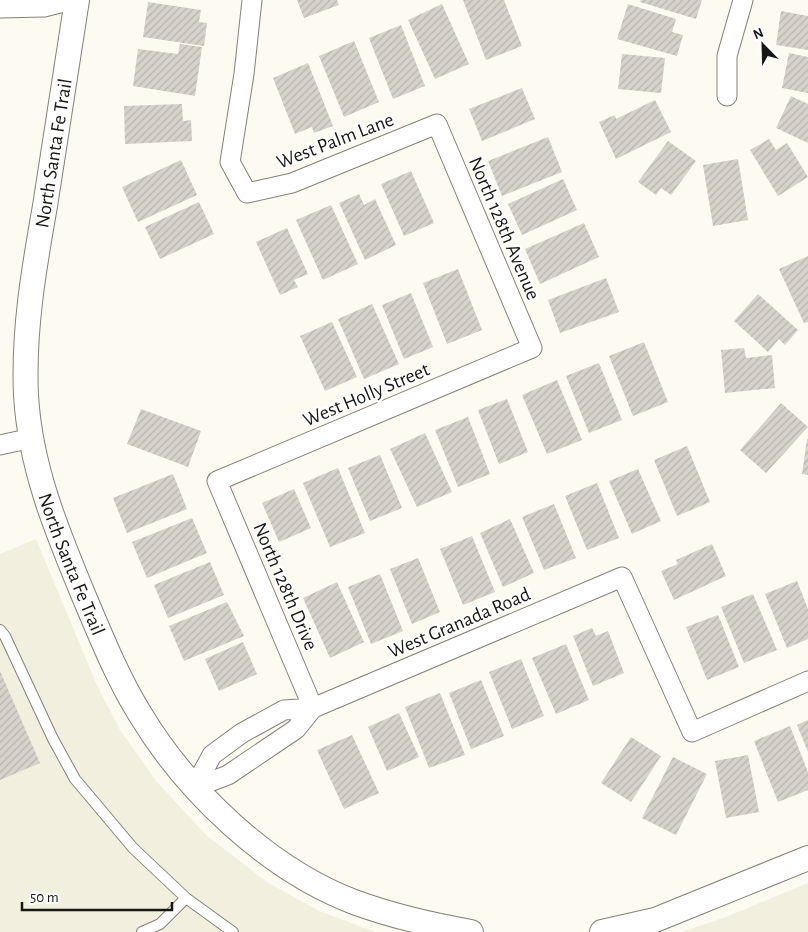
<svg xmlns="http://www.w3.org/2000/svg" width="808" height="932" viewBox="0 0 808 932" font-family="'Alegreya Sans',sans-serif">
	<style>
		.built { fill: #f2efde }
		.building { fill: url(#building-hatch) }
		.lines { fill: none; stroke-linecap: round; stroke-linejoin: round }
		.service-casing { stroke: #838279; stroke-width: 12 }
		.minor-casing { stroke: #838279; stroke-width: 21 }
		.tertiary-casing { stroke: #838279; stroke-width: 26 }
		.service { stroke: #fff; stroke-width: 10 }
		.minor { stroke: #fff; stroke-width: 19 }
		.tertiary { stroke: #fff; stroke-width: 24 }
		.labels { text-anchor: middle; stroke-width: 4.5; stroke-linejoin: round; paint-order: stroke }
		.street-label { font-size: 20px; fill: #171713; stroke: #fff }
	</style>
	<defs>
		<pattern id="building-hatch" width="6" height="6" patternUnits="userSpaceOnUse" patternTransform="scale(1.25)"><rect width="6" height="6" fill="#d7d2ca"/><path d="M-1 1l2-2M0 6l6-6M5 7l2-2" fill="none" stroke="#b8b4ad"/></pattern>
	</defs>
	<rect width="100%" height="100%" fill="#fdfbf1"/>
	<path class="built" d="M 36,539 L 96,683 L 120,730 L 157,782 L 207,836 L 267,882 L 319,911 L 376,932 L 0,932 L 0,554 Z
		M 808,883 L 808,932 L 681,932 L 726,917 Z"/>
	<path class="building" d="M 297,0 L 337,0 L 339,5 L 304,18 Z
		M 463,0 L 504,0 L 522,46 L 486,60 Z
		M 641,0 L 702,0 L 696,19 L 640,2 Z
		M 148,2 L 201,10 L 199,22 L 207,23 L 204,46 L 143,37 Z
		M 442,4 L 469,64 L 435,79 L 408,20 Z
		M 628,4 L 676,19 L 672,32 L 683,35 L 677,56 L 617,39 Z
		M 781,11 L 808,16 L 808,50 L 776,45 Z
		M 401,25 L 425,86 L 393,99 L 369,38 Z
		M 354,41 L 379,102 L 344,117 L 319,56 Z
		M 180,44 L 202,47 L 195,96 L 133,86 L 138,49 L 178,54 Z
		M 789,53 L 808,57 L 808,93 L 782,88 Z
		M 622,54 L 665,58 L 661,93 L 618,89 Z
		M 308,63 L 333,126 L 314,133 L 312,127 L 295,134 L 273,78 Z
		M 522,88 L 535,119 L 482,141 L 469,109 Z
		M 791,96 L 808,104 L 808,143 L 776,128 Z
		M 655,100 L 671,132 L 616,159 L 599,122 L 615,115 L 616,119 Z
		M 182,104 L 183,121 L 191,120 L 192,141 L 125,144 L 124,106 Z
		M 548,137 L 562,172 L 502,196 L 488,161 Z
		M 769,139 L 776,150 L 787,143 L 808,177 L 778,196 L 750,150 Z
		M 668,141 L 696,161 L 671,195 L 661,188 L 656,195 L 638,182 Z
		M 738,159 L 748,220 L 713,226 L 703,165 Z
		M 181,160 L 197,195 L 138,222 L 122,187 Z
		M 411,171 L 434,223 L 404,236 L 381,184 Z
		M 563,179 L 577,210 L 522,235 L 508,204 Z
		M 359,194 L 364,205 L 375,199 L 396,245 L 365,260 L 339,203 Z
		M 199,202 L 214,234 L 160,259 L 145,227 Z
		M 331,205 L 358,264 L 323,280 L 296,220 Z
		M 584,223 L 599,257 L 540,284 L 525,249 Z
		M 287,228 L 308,274 L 294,280 L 298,287 L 280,295 L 256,242 Z
		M 808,256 L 808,322 L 804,323 L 779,269 Z
		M 458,269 L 482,330 L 447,344 L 423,283 Z
		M 606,278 L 619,312 L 560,333 L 548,300 Z
		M 411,293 L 433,347 L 404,359 L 382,305 Z
		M 758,294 L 798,330 L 785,345 L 779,339 L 768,352 L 734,321 Z
		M 372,304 L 399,364 L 364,379 L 338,319 Z
		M 332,322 L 357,377 L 325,391 L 300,336 Z
		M 644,342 L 668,402 L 633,416 L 609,356 Z
		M 744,348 L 746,358 L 772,355 L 775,388 L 725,393 L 721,350 Z
		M 599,363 L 622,420 L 589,433 L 566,376 Z
		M 557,380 L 582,440 L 547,454 L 522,395 Z
		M 507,399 L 528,452 L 499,464 L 478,410 Z
		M 781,403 L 808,427 L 766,473 L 740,450 Z
		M 141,409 L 201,431 L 188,467 L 127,444 Z
		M 468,417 L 490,474 L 458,487 L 435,430 Z
		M 425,433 L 452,492 L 417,507 L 390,449 Z
		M 807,439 L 808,439 L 808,475 L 802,474 Z
		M 687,446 L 710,502 L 677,516 L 654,460 Z
		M 380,455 L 402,508 L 370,521 L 348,468 Z
		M 338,468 L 365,533 L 330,547 L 303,483 Z
		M 638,469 L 661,521 L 632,534 L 609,481 Z
		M 173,474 L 187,509 L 127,533 L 113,498 Z
		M 597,483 L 619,538 L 587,550 L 565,496 Z
		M 294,489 L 311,528 L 279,542 L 262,503 Z
		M 554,504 L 576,558 L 544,570 L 522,517 Z
		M 192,518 L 207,553 L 147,578 L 132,542 Z
		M 510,519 L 534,573 L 503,587 L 480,533 Z
		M 472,536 L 495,592 L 463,605 L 440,549 Z
		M 712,544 L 726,576 L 674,600 L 661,571 L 678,564 L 676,560 Z
		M 418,558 L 440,612 L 412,624 L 390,569 Z
		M 210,562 L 224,595 L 168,618 L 154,585 Z
		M 380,574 L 403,631 L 371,644 L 348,587 Z
		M 797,581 L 808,609 L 808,639 L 787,648 L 765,594 Z
		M 337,582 L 364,642 L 330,658 L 303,598 Z
		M 753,594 L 777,650 L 744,663 L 721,607 Z
		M 227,602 L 244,636 L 184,661 L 169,626 Z
		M 718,615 L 739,667 L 707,680 L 686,627 Z
		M 592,628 L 596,636 L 608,631 L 624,673 L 593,686 L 573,636 Z
		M 243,642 L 257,674 L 219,691 L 205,659 Z
		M 566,644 L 589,700 L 556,714 L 532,658 Z
		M 521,659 L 544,716 L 512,729 L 489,672 Z
		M 0,671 L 40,763 L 0,780 Z
		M 481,680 L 504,736 L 471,749 L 449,693 Z
		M 440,693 L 465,755 L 429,768 L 405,707 Z
		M 399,713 L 419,757 L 387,771 L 368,727 Z
		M 808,720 L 808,752 L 797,725 Z
		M 790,726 L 808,772 L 808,790 L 778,802 L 754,741 Z
		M 352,735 L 379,793 L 344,809 L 317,750 Z
		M 631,737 L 661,756 L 631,802 L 601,783 Z
		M 748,755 L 759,812 L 726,818 L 715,761 Z
		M 673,757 L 707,774 L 676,835 L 642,818 Z"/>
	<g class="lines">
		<defs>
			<path id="service" d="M 0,630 L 5,636 L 53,739 L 75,779 L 133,848 L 186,898 L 233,932
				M 142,932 L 160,924 L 186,898"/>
			<path id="minor" d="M 252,0 L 244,74 L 230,162 L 247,193 L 292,183 L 437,124 L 532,348 L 217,481 L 313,708
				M 0,8 L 44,7 L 72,0
				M 727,96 L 727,56 L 743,0
				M 0,445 L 32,438
				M 194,788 L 212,755 L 242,733 L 284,710 L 313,708 L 622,577 L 692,732 L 808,681
				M 194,788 L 228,775 L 296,729 L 313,708"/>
			<g id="tertiary">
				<path id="s1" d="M 77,0 C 66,69 56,137 45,206 C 34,268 23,331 26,395 C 30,466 56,529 83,594 C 100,634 117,677 140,714 C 187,792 268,869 354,902 C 392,916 431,925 471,932"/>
				<path d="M 602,932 L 655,920 L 808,858"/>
			</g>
		</defs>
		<use href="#service" class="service-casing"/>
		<use href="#minor" class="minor-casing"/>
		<use href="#tertiary" class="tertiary-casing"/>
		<use href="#service" class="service"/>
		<use href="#minor" class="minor"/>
		<use href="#tertiary" class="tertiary"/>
	</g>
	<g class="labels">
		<g class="street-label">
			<text transform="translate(335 140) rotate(-21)" y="7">West Palm Lane</text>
			<text transform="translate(53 153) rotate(-81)" y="7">North Santa Fe Trail</text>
			<text transform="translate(505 228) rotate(67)" y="7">North 128th Avenue</text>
			<text transform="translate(366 394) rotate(-23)" y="7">West Holly Street</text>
			<text dy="7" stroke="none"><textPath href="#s1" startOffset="575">North Santa Fe Trail</textPath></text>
			<text transform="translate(286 586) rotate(67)" y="7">North 128th Drive</text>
			<text transform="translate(459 622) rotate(-23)" y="7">West Granada Road</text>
		</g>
	</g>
	<g transform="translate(763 45) rotate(337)" stroke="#ffffff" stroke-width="4" paint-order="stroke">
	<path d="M0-4L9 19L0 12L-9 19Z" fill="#171713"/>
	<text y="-8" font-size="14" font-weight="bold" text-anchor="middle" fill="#171713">N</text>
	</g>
	<path d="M22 902v8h150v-8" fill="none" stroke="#171713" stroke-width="2.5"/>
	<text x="30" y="902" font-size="15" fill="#171713" stroke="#ffffff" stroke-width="4" paint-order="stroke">50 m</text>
</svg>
